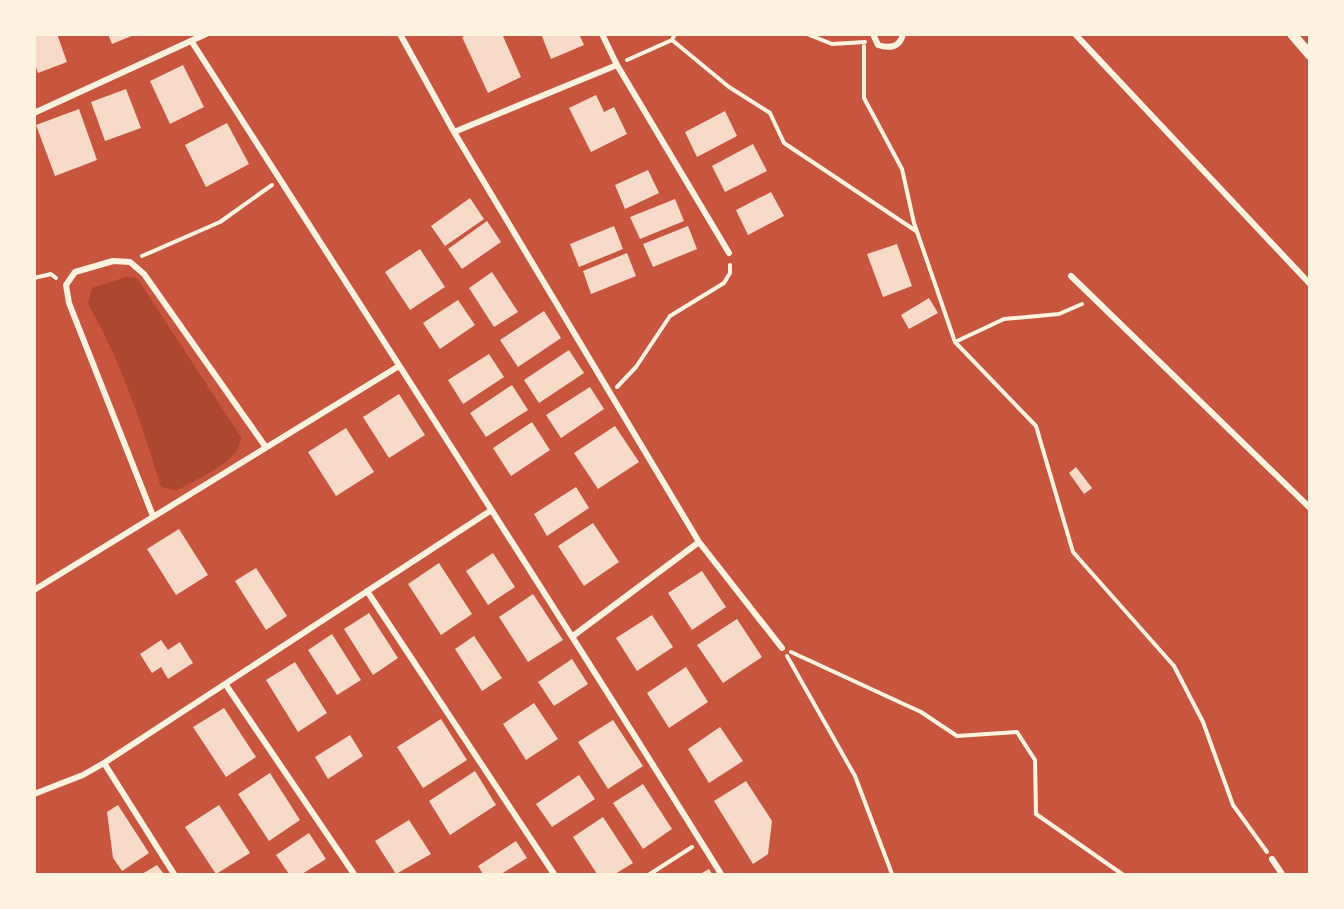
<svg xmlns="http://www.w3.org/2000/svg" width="1344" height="909" viewBox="0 0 1344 909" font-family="'IBM Plex Sans',sans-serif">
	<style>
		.green { fill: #ae4732 }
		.building { fill: #f7dbc8 }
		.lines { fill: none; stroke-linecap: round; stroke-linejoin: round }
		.path { stroke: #fff3e0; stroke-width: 4 }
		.minor { stroke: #fff3e0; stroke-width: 6 }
		.tertiary { stroke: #fff3e0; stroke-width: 10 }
	</style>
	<rect width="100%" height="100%" fill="#c8553d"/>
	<path class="green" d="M 126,277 L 137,278 L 241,437 C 241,462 196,479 176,491 L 161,487 C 142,425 121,361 88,304 L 92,288 Z"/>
	<path class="building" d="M 34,34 L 57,34 L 67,62 L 38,73 L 34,62 Z
		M 108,34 L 134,34 L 134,35 L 112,44 Z
		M 469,34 L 502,34 L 521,77 L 488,93 L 462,37 Z
		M 541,34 L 579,34 L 584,45 L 551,59 Z
		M 183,65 L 204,107 L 170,124 L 150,81 Z
		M 126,89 L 141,128 L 105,141 L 91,102 Z
		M 596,95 L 604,112 L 614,107 L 627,134 L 591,152 L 569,108 Z
		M 79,109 L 97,160 L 55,176 L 36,125 Z
		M 725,111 L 737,136 L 697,157 L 685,132 Z
		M 227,123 L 249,164 L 206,187 L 185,145 Z
		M 753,144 L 767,171 L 725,192 L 712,166 Z
		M 648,170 L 659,193 L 625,209 L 615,185 Z
		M 771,192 L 784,216 L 748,235 L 736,210 Z
		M 470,198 L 484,219 L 445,246 L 431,226 Z
		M 675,199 L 684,221 L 640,239 L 630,217 Z
		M 487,221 L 501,242 L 462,269 L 448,249 Z
		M 614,226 L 623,249 L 579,267 L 570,244 Z
		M 688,226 L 697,249 L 653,267 L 643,244 Z
		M 897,244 L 912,286 L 883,297 L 867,254 Z
		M 420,249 L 445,287 L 410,310 L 385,272 Z
		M 627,253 L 636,276 L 591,294 L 583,271 Z
		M 492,272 L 518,312 L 494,327 L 469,288 Z
		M 929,298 L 938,313 L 909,329 L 901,315 Z
		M 458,300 L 475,325 L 440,349 L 423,323 Z
		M 544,311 L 561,338 L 518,367 L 500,340 Z
		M 569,350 L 584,373 L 539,403 L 524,380 Z
		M 489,354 L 504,377 L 463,404 L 448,380 Z
		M 512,385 L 528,410 L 486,437 L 470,413 Z
		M 590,387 L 604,409 L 561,438 L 546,415 Z
		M 399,394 L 425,435 L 389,458 L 363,417 Z
		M 532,422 L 550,450 L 511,476 L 493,448 Z
		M 615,426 L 639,462 L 598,489 L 574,453 Z
		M 346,428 L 374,472 L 336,496 L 308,452 Z
		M 1076,467 L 1092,488 L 1084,494 L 1069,473 Z
		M 576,487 L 589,508 L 547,536 L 534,514 Z
		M 593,523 L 619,562 L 584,586 L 558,546 Z
		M 179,529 L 208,575 L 176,595 L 147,549 Z
		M 493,553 L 515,587 L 488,605 L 466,571 Z
		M 439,563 L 472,614 L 441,635 L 408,584 Z
		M 256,568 L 287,616 L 266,630 L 235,581 Z
		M 702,571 L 726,607 L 692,630 L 668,593 Z
		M 533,594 L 563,640 L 528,662 L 499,617 Z
		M 369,613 L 398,658 L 373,675 L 344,629 Z
		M 652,615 L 673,647 L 637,671 L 616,638 Z
		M 737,619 L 762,657 L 723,683 L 697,645 Z
		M 332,634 L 361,680 L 337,695 L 308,650 Z
		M 474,636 L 502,678 L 482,691 L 455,649 Z
		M 161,640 L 168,650 L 180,642 L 193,663 L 168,679 L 161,667 L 152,673 L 140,654 Z
		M 572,659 L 588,684 L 554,706 L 538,682 Z
		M 295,662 L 327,713 L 298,732 L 266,680 Z
		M 686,667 L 708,702 L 669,728 L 647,693 Z
		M 534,703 L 558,739 L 526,760 L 503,724 Z
		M 224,708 L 256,757 L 226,777 L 193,727 Z
		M 441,719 L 467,760 L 423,788 L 397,747 Z
		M 613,720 L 643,766 L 608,789 L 578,742 Z
		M 720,727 L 743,761 L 709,783 L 688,749 Z
		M 350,735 L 363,756 L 328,779 L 315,757 Z
		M 475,771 L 496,805 L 450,835 L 429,801 Z
		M 270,773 L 300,820 L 269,841 L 238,794 Z
		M 579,775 L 595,799 L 552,827 L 536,804 Z
		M 746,781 L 772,821 L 768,854 L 753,864 L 714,801 Z
		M 643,784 L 672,829 L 643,849 L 613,803 Z
		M 118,805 L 149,853 L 122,871 L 113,858 L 107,812 Z
		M 219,805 L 250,853 L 216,874 L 185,827 Z
		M 603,817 L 633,863 L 615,874 L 597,874 L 573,837 Z
		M 409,820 L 431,854 L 396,874 L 375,841 Z
		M 309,833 L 326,859 L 302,874 L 289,874 L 276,855 Z
		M 516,841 L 527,858 L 501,874 L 483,874 L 478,866 Z
		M 157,865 L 164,874 L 142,874 Z
		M 709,869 L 712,874 L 700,874 Z"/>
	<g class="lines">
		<path class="path" d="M 807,34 L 832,44 L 865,42
			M 672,40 L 729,87 L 770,113 L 784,143 L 916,231
			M 864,46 L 864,98 L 902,169 L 914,223 L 955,342 L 1036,426 L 1073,552 L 1174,666 L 1203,722 L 1233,805 L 1267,852
			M 627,60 L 672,40 L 675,34
			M 142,256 L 220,222 L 272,185
			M 34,278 L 51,274 L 56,278
			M 955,342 L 1004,319 L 1059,314 L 1082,304
			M 617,387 L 636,367 L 670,316 L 724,283 L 730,273 L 730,265
			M 791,652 L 921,712 L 957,736 L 1017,732 L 1035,760 L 1036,814 L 1122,874
			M 787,656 L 855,776 L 892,874
			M 650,874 L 692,847"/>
		<path class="minor" d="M 400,34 L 454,132 L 699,542 L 782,648
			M 602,34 L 617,65 L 729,253
			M 873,34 L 878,45 C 890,49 900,47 903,34
			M 1075,34 L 1310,284
			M 192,42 C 369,319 548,595 721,874
			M 34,113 L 206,34
			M 454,132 L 617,65
			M 1071,276 L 1310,508
			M 153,516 L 69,303 L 66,285 L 75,272 L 113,261 L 130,262 L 144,274 L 265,446
			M 34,590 L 399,366
			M 367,591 L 554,874
			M 573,636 L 699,542
			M 226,685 L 354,874
			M 104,763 L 174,874
			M 34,794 L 83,775 L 104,763 L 490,511
			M 1272,859 L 1282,874"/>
		<path class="tertiary" d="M 1292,34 L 1310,55"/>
	</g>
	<rect width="1344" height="909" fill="none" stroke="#fff3e0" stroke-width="72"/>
</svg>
